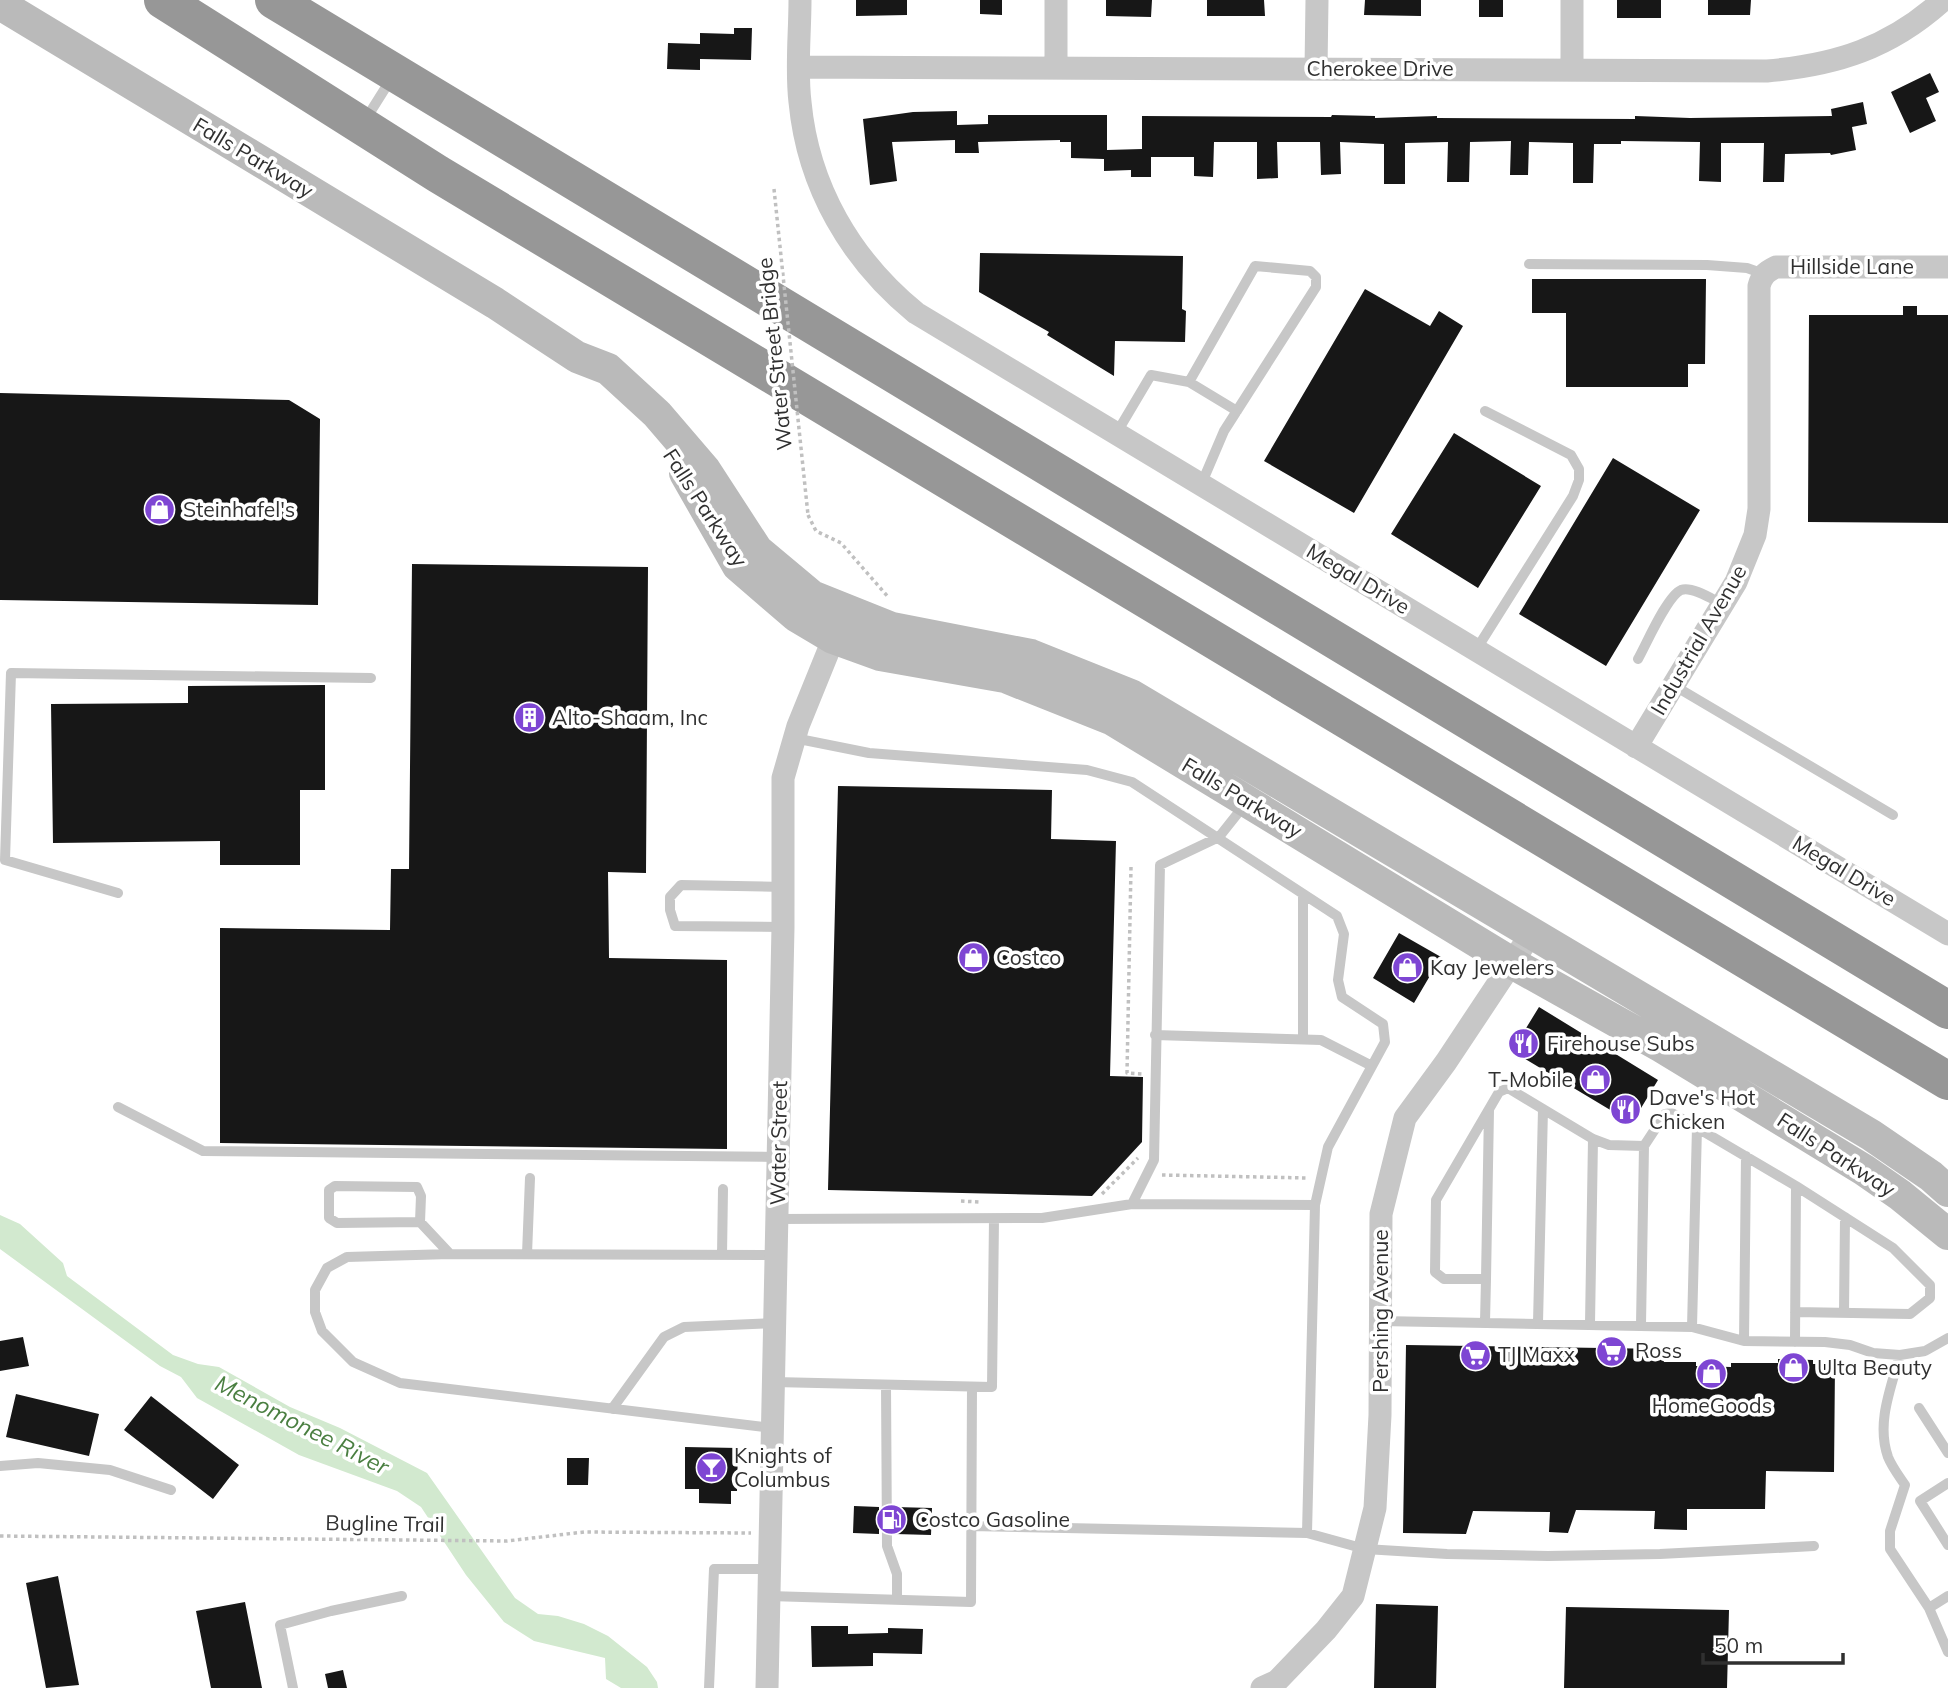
<svg xmlns="http://www.w3.org/2000/svg" width="1948" height="1688" viewBox="0 0 1948 1688" font-family="Mulish,sans-serif">
	<style>
		.water { fill: #d2e9cf }
		.building { fill: #171717 }
		.lines { fill: none; stroke-linecap: round; stroke-linejoin: round }
		.path { stroke: #c0c0c0; stroke-width: 3.5; stroke-dasharray: 3.5 3.5; stroke-linecap: butt }
		.lane { stroke: #c7c7c7; stroke-width: 10 }
		.street { stroke: #c7c7c7; stroke-width: 23 }
		.secondary { stroke: #bababa; stroke-width: 32 }
		.highway { stroke: #979797; stroke-width: 38 }
		.path-bridge { stroke: #c0c0c0; stroke-width: 3.5; stroke-dasharray: 3.5 3.5; stroke-linecap: butt }
		.labels { text-anchor: middle; stroke-width: 7; stroke-linejoin: round; paint-order: stroke }
		.street-label { font-size: 21px; fill: #303030; stroke: #fff }
		.poi-label { font-size: 21px; fill: #303030; stroke: #fff; text-anchor: start }
		.water-label { font-size: 23px; font-style: italic; fill: #4a7f41; stroke: #fff }
	</style>
	<rect width="100%" height="100%" fill="#fff"/>
	<path class="water" d="M 0,1215 L 20,1224 L 63,1263 L 67,1276 L 173,1355 L 198,1364 L 219,1367 L 290,1407 L 340,1428 L 427,1473 L 515,1598 L 538,1614 L 558,1616 L 584,1624 L 608,1636 L 647,1667 L 657,1682 L 658,1688 L 621,1688 L 606,1679 L 605,1658 L 534,1641 L 504,1622 L 466,1575 L 421,1507 L 397,1491 L 299,1455 L 197,1398 L 181,1377 L 160,1366 L 0,1249 Z"/>
	<path class="building" d="M 856,0 L 907,0 L 907,15 L 856,16 Z
		M 980,0 L 1002,0 L 1002,15 L 980,14 Z
		M 1106,0 L 1152,0 L 1151,17 L 1106,16 Z
		M 1207,0 L 1264,0 L 1265,16 L 1207,16 Z
		M 1365,0 L 1421,0 L 1421,16 L 1364,15 Z
		M 1479,0 L 1503,0 L 1503,17 L 1479,17 Z
		M 1617,0 L 1661,0 L 1661,18 L 1617,18 Z
		M 1708,0 L 1751,0 L 1750,15 L 1708,15 Z
		M 734,28 L 752,28 L 751,60 L 700,59 L 700,70 L 667,69 L 668,43 L 700,44 L 700,33 L 734,34 Z
		M 1930,73 L 1939,92 L 1926,98 L 1936,121 L 1910,133 L 1891,92 Z
		M 1863,102 L 1867,124 L 1852,127 L 1856,150 L 1831,155 L 1830,153 L 1785,154 L 1784,182 L 1763,182 L 1764,143 L 1721,143 L 1721,182 L 1699,181 L 1700,142 L 1621,141 L 1621,144 L 1594,144 L 1593,183 L 1573,183 L 1573,143 L 1529,142 L 1528,175 L 1510,175 L 1511,141 L 1470,142 L 1469,182 L 1447,182 L 1448,142 L 1405,143 L 1405,184 L 1384,184 L 1384,144 L 1340,142 L 1341,174 L 1321,175 L 1320,142 L 1277,142 L 1278,178 L 1257,179 L 1257,142 L 1214,142 L 1213,177 L 1194,176 L 1194,157 L 1151,157 L 1151,177 L 1131,177 L 1131,170 L 1104,171 L 1104,159 L 1071,158 L 1071,142 L 1060,142 L 1060,140 L 978,142 L 979,153 L 955,153 L 955,140 L 892,142 L 897,181 L 870,185 L 863,119 L 913,112 L 957,111 L 957,125 L 988,124 L 988,115 L 1107,115 L 1107,150 L 1142,149 L 1142,116 L 1331,117 L 1332,115 L 1375,116 L 1375,118 L 1437,116 L 1437,118 L 1635,119 L 1635,116 L 1690,118 L 1832,116 L 1831,109 Z
		M 980,253 L 1183,256 L 1182,309 L 1186,311 L 1185,342 L 1115,341 L 1114,376 L 1047,335 L 1049,332 L 979,292 Z
		M 1532,279 L 1706,279 L 1705,364 L 1688,364 L 1688,387 L 1566,387 L 1566,313 L 1532,313 Z
		M 1365,289 L 1430,326 L 1439,311 L 1463,326 L 1354,513 L 1264,461 Z
		M 1903,306 L 1917,306 L 1917,315 L 1948,315 L 1948,523 L 1808,522 L 1809,315 L 1903,315 Z
		M 0,393 L 289,400 L 320,419 L 318,605 L 0,600 Z
		M 1454,433 L 1541,486 L 1478,588 L 1391,534 Z
		M 1613,458 L 1700,510 L 1606,666 L 1519,614 Z
		M 412,564 L 648,567 L 646,873 L 608,872 L 609,958 L 727,960 L 727,1149 L 220,1143 L 220,928 L 390,930 L 391,869 L 409,869 Z
		M 325,685 L 325,790 L 300,790 L 300,865 L 220,865 L 220,841 L 53,843 L 51,704 L 188,703 L 188,686 Z
		M 838,786 L 1052,790 L 1051,839 L 1116,841 L 1110,1076 L 1143,1077 L 1142,1142 L 1092,1196 L 828,1190 Z
		M 1399,933 L 1441,957 L 1414,1003 L 1373,978 Z
		M 1539,1007 L 1658,1080 L 1632,1123 L 1512,1051 Z
		M 23,1337 L 29,1366 L 0,1371 L 0,1341 Z
		M 1406,1345 L 1665,1349 L 1664,1362 L 1696,1362 L 1696,1366 L 1731,1367 L 1731,1363 L 1778,1363 L 1778,1359 L 1813,1360 L 1813,1364 L 1835,1364 L 1834,1472 L 1766,1471 L 1765,1509 L 1687,1509 L 1687,1530 L 1654,1529 L 1655,1511 L 1576,1510 L 1568,1533 L 1549,1532 L 1550,1512 L 1473,1511 L 1466,1534 L 1403,1533 Z
		M 16,1394 L 99,1414 L 89,1456 L 6,1437 Z
		M 151,1396 L 239,1465 L 213,1499 L 124,1430 Z
		M 685,1447 L 738,1448 L 737,1491 L 731,1491 L 731,1504 L 699,1503 L 699,1489 L 685,1489 Z
		M 567,1458 L 589,1458 L 588,1485 L 567,1485 Z
		M 854,1506 L 879,1507 L 879,1534 L 853,1533 Z
		M 895,1507 L 932,1508 L 931,1535 L 895,1534 Z
		M 58,1576 L 79,1685 L 46,1688 L 26,1583 Z
		M 245,1602 L 262,1688 L 211,1688 L 196,1611 Z
		M 1376,1604 L 1438,1606 L 1436,1688 L 1374,1688 Z
		M 1566,1607 L 1729,1610 L 1727,1688 L 1564,1688 Z
		M 811,1626 L 848,1626 L 848,1634 L 888,1633 L 888,1628 L 923,1629 L 922,1654 L 873,1653 L 873,1666 L 812,1667 Z
		M 343,1670 L 347,1688 L 328,1688 L 325,1674 Z"/>
	<g class="lines">
		<path class="path" d="M 808,515 L 816,531 L 841,543 L 889,598
			M 1131,867 L 1127,1073 L 1143,1074
			M 1162,1175 L 1308,1178
			M 1102,1194 L 1138,1158
			M 961,1201 L 979,1202
			M 0,1536 L 507,1541 L 584,1532 L 751,1533"/>
		<path class="lane" d="M 364,122 L 391,79
			M 1529,264 L 1707,265 L 1747,268 L 1764,274
			M 1189,382 L 1237,411
			M 1116,434 L 1151,375 L 1189,382 L 1255,266 L 1310,271 L 1316,277 L 1316,287 L 1224,431 L 1201,485
			M 1476,650 L 1573,496 L 1579,480 L 1579,469 L 1571,455 L 1485,411
			M 1638,659 C 1646,645 1667,596 1681,590 C 1692,586 1712,599 1722,604
			M 1673,685 L 1893,815
			M 794,738 L 869,753 L 1087,770 L 1132,782 L 1337,916 L 1344,934 L 1338,980 L 1342,997 L 1383,1024 L 1385,1042 L 1328,1147 L 1315,1205 L 1307,1533
			M 118,893 L 5,860 L 11,673 L 371,678
			M 783,927 L 675,926 L 670,910 L 670,897 L 681,885 L 784,887
			M 1155,1035 L 1321,1040 L 1372,1066
			M 1303,1038 L 1303,895
			M 118,1107 L 203,1151 L 778,1157
			M 1132,1204 L 1154,1160 L 1160,865 L 1219,837 L 1246,803
			M 777,1219 L 1042,1218 L 1132,1204 L 1315,1205
			M 420,1222 L 337,1223 L 329,1218 L 329,1190 L 335,1186 L 417,1187 L 421,1196 L 420,1222 L 450,1254 L 776,1255
			M 450,1254 L 347,1257 L 327,1268 L 315,1290 L 315,1312 L 322,1331 L 353,1362 L 400,1383 L 772,1428
			M 527,1254 L 530,1178
			M 722,1255 L 723,1189
			M 1486,1279 L 1489,1110
			M 1844,1313 L 1845,1217
			M 1380,1321 L 1692,1327 L 1744,1341 L 1825,1342 L 1850,1345 L 1873,1353 L 1900,1355 L 1925,1351 L 1948,1338
			M 1485,1322 L 1486,1279 L 1444,1279 L 1435,1272 L 1436,1200 L 1499,1092 L 1508,1088 L 1593,1139 L 1609,1145 L 1644,1146 L 1665,1114 L 1672,1113 L 1796,1186
			M 1538,1323 L 1543,1109
			M 1590,1324 L 1593,1139
			M 1641,1325 L 1644,1146
			M 1692,1327 L 1697,1127
			M 1744,1341 L 1746,1156
			M 1795,1342 L 1796,1186 L 1893,1248 L 1930,1285 L 1930,1298 L 1910,1314 L 1795,1312
			M 1900,1355 C 1891,1388 1876,1423 1888,1457 C 1892,1467 1899,1476 1905,1485 L 1890,1531 L 1890,1549 L 1929,1608 L 1948,1596
			M 774,1382 L 992,1387 L 994,1219
			M 886,1385 L 887,1546 L 897,1574 L 897,1599
			M 1919,1408 L 1948,1453
			M 612,1409 L 664,1337 L 684,1327 L 775,1323
			M 0,1466 L 38,1463 L 110,1470 L 171,1490
			M 1948,1483 L 1920,1501 L 1948,1545
			M 971,1526 L 1307,1533 L 1365,1549 L 1447,1554 L 1548,1556 L 1660,1554 L 1814,1546
			M 769,1596 L 971,1602 L 972,1387
			M 1929,1608 L 1948,1652
			M 293,1688 L 280,1625 L 331,1611 L 402,1596
			M 709,1688 L 714,1569 L 769,1569"/>
		<path class="street" d="M 800,0 C 800,34 796,69 800,102 C 808,187 851,260 916,313 L 1948,934
			M 1572,0 L 1572,70
			M 799,67 L 1767,71 C 1836,65 1890,48 1943,0
			M 1056,68 L 1056,0
			M 1316,69 L 1317,0
			M 1636,747 L 1736,582 L 1755,535 L 1759,509 L 1759,286 C 1762,275 1766,272 1776,267 L 1948,267
			M 767,1688 L 783,927 L 783,778 L 798,726 L 839,625
			M 1262,1688 L 1277,1681 L 1326,1630 L 1353,1596 L 1375,1508 L 1380,1415 L 1381,1214 L 1405,1118 L 1446,1062 L 1531,934"/>
		<path class="secondary" d="M 0,4 L 495,303 L 577,357 L 608,369 L 657,414 L 705,470 L 757,550 L 812,596 L 892,628 L 1031,655 L 1131,695 L 1871,1135 L 1931,1176 L 1948,1191
			M 685,473 L 738,566 L 796,616 L 833,638 L 880,655 L 1005,677 L 1113,720 L 1512,963 L 1662,1047 L 1864,1170 L 1900,1195 L 1948,1234"/>
		<path class="highway" d="M 163,0 L 438,174 L 1948,1081
			M 274,0 L 1948,1010"/>
		<path class="path-bridge" d="M 774,189 L 808,515"/>
	</g>
	<defs>
		<symbol id="shop-disc" viewBox="-11 -11 22 22"><circle r="9.5" fill="#7e46d3" stroke="#fff"/><path d="M-5-2.5h2.3a2.7 3.5 0 0 1 5.4 0H5L5.5 6h-11ZM-1.5-2.5h3a1.5 2.3 0 0 0-3 0Z" fill="#fff"/></symbol>
		<symbol id="building-disc" viewBox="-11 -11 22 22"><circle r="9.5" fill="#7e46d3" stroke="#fff"/><path d="M-4-6H4V6H1V3H-1V6H-4ZM-2.5-4.3h1.7v1.8h-1.7ZM.8-4.3h1.7v1.8H.8ZM-2.5-1h1.7V.8h-1.7ZM.8-1h1.7V.8H.8Z" fill="#fff"/></symbol>
		<symbol id="restaurant-disc" viewBox="-11 -11 22 22"><circle r="9.5" fill="#7e46d3" stroke="#fff"/><path d="M-5-6h1v4h1v-4h1v4h1v-4h1v5L-1.5 .5V6h-2V.5L-5-1ZM5-6V6H3V1.5H1.5Q1.5-4 5-6Z" fill="#fff"/></symbol>
		<symbol id="supermarket-disc" viewBox="-11 -11 22 22"><circle r="9.5" fill="#7e46d3" stroke="#fff"/><path d="M-6-5.5h2.5l.6 2H6L4.5 2H-2.5L-4.4-4H-6ZM-1.5 3.2a1.3 1.3 0 1 0 .1 0ZM3 3.2a1.3 1.3 0 1 0 .1 0Z" fill="#fff"/></symbol>
		<symbol id="bar-disc" viewBox="-11 -11 22 22"><circle r="9.5" fill="#7e46d3" stroke="#fff"/><path d="M-6-5H6L.8 .8V4.5H3.5V6h-7V4.5H-.8V.8Z" fill="#fff"/></symbol>
		<symbol id="fuel-disc" viewBox="-11 -11 22 22"><circle r="9.5" fill="#7e46d3" stroke="#fff"/><path d="M-5.5-6h7V0h2V4h1.3V-2.5L3-4.5l.8-.8L6-3V5H2.5V1h-1V6h-7ZM-4.2-4.7v3.2H.2V-4.7Z" fill="#fff"/></symbol>
	</defs>
	<g fill-rule="evenodd">
		<use href="#shop-disc" x="142" y="492" width="35" height="35"/>
		<use href="#building-disc" x="512" y="700" width="35" height="35"/>
		<use href="#shop-disc" x="956" y="940" width="35" height="35"/>
		<use href="#shop-disc" x="1390" y="950" width="35" height="35"/>
		<use href="#restaurant-disc" x="1506" y="1026" width="35" height="35"/>
		<use href="#shop-disc" x="1578" y="1062" width="35" height="35"/>
		<use href="#restaurant-disc" x="1608" y="1092" width="35" height="35"/>
		<use href="#supermarket-disc" x="1594" y="1334" width="35" height="35"/>
		<use href="#supermarket-disc" x="1458" y="1338" width="35" height="35"/>
		<use href="#shop-disc" x="1776" y="1350" width="35" height="35"/>
		<use href="#shop-disc" x="1694" y="1356" width="35" height="35"/>
		<use href="#bar-disc" x="694" y="1450" width="35" height="35"/>
		<use href="#fuel-disc" x="874" y="1502" width="35" height="35"/>
	</g>
	<g class="labels">
		<g class="street-label">
			<text x="1380" y="76">Cherokee Drive</text>
			<text transform="translate(253 158) rotate(31)" y="7">Falls Parkway</text>
			<text x="1852" y="274">Hillside Lane</text>
			<text transform="translate(775 354) rotate(-96)" y="7">Water Street Bridge</text>
			<text transform="translate(705 508) rotate(57)" y="7">Falls Parkway</text>
			<text transform="translate(1358 579) rotate(31)" y="7">Megal Drive</text>
			<text transform="translate(1699 640) rotate(-60)" y="7">Industrial Avenue</text>
			<text transform="translate(1242 798) rotate(31)" y="7">Falls Parkway</text>
			<text transform="translate(1844 871) rotate(31)" y="7">Megal Drive</text>
			<text transform="translate(779 1143) rotate(-89)" y="7">Water Street</text>
			<text transform="translate(1836 1155) rotate(33)" y="7">Falls Parkway</text>
			<text transform="translate(1381 1311) rotate(-90)" y="7">Pershing Avenue</text>
			<text transform="translate(385 1524) rotate(1)" y="7">Bugline Trail</text>
		</g>
		<g class="poi-label">
			<text x="183" y="517">Steinhafel's</text>
			<text x="552" y="725">Alto-Shaam, Inc</text>
			<text x="996" y="965">Costco</text>
			<text x="1430" y="975">Kay Jewelers</text>
			<text x="1547" y="1051">Firehouse Subs</text>
			<text x="1573" y="1087" text-anchor="end">T-Mobile</text>
			<text x="1649" y="1105">Dave's Hot<tspan x="1649" dy="24">Chicken</tspan></text>
			<text x="1635" y="1358">Ross</text>
			<text x="1498" y="1362">TJ Maxx</text>
			<text x="1817" y="1375">Ulta Beauty</text>
			<text x="1712" y="1413" text-anchor="middle">HomeGoods</text>
			<text x="734" y="1463">Knights of<tspan x="734" dy="24">Columbus</tspan></text>
			<text x="915" y="1527">Costco Gasoline</text>
		</g>
		<g class="water-label">
			<text transform="translate(302 1425) rotate(27)" y="8">Menomonee River</text>
		</g>
	</g>
	<path d="M1703 1653v10h140v-10" fill="none" stroke="#303030" stroke-width="3.5"/>
	<text x="1714" y="1653" font-size="21" fill="#303030" stroke="#ffffff" stroke-width="5" paint-order="stroke">50 m</text>
</svg>
